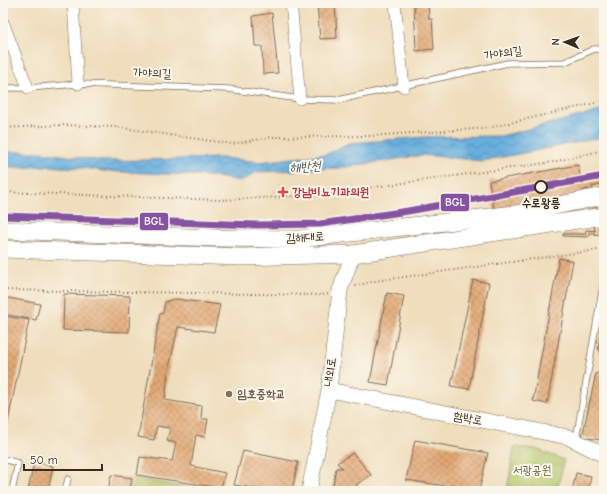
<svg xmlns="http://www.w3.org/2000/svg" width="607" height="494" viewBox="0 0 607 494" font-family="'Comic Neue','Poor Story',sans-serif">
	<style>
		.grass { fill: url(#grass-tufts); stroke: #777843 }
		.water { fill: url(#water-waves); stroke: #516c7e }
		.building { fill: url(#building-cross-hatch) }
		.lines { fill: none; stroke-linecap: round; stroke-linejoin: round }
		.lane-casing { stroke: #7a6955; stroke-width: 7 }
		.street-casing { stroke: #7a6955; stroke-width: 12 }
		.secondary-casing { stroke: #7a6955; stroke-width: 16 }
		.primary-casing { stroke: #7a6955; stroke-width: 18 }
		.path { stroke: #7a6955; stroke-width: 2; stroke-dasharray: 1 3; stroke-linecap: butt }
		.lane { stroke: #fff; stroke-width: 5.5 }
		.street { stroke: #fff; stroke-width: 11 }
		.secondary { stroke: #fff; stroke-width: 15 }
		.primary { stroke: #fff; stroke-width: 17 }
		.rail-1-casing { stroke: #fbf7ec; stroke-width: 10 }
		.rail-1 { stroke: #8652a1; stroke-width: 7 }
		.stop-dot { fill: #fbf7ec; stroke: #3b2a1e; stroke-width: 2 }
		.health-dot { fill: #e0444e; stroke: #fbf7ec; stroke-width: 1.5 }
		.education-dot { fill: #8d6e63; stroke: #fbf7ec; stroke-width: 1.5 }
		.labels { text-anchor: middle; stroke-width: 4; stroke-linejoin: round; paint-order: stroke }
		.street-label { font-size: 12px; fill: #3b2a1e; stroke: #fbf7ec }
		.health-label { font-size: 12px; font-weight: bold; fill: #be3a42; stroke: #fbf7ec; text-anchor: start }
		.stop-label { font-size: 12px; font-weight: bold; fill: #3b2a1e; stroke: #fbf7ec }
		.education-label { font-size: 12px; font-weight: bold; fill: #785e54; stroke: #fbf7ec; text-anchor: start }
		.park-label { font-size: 12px; fill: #5f5834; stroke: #fbf7ec }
		.water-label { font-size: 13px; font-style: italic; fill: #4a5861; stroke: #fbf7ec }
		.line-badge { stroke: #fbf7ec; stroke-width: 1.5 }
		.badge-label { font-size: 11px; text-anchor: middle; font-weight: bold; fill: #fff }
	</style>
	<defs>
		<pattern id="grass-tufts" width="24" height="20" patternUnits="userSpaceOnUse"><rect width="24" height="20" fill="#b3c568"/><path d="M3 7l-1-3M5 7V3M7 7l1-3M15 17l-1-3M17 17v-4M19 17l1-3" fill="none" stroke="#9ba95a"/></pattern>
		<pattern id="water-waves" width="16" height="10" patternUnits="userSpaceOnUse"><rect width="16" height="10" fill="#67aede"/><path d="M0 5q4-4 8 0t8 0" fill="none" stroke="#568eb3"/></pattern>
		<pattern id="building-cross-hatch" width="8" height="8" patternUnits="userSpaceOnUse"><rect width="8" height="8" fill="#e3a873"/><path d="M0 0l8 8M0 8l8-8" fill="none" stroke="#b9895e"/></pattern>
	</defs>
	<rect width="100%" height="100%" fill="#fbf7ec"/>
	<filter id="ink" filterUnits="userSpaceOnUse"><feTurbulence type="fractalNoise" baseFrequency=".025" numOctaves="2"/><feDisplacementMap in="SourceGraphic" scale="8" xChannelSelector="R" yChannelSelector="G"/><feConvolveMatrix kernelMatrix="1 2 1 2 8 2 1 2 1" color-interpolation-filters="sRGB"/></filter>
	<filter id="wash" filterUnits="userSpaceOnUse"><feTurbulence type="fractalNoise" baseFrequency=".012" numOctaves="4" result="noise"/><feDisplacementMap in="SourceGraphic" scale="16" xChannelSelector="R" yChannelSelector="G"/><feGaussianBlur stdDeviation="0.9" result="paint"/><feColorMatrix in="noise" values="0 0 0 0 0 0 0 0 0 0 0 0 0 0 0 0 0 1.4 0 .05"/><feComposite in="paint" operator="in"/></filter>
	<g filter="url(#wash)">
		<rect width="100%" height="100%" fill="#efddbb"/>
		<path class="grass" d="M 514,447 L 536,449 L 564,460 L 557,491 L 507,491 Z
			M 134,478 L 206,491 L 132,491 Z"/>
		<path class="water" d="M 604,110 L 604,137 L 483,161 L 423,155 L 339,168 L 256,172 L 242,181 L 209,176 L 103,171 L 83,168 L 41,166 L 22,168 L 3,166 L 3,152 L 41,152 L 102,161 L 222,158 L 260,162 L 327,154 L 349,143 L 426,137 L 501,136 Z"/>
		<g id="blocks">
			<path class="building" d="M 317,3 L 335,3 L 337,38 L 320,39 Z
				M 414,3 L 428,3 L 429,19 L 432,19 L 434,49 L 416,51 Z
				M 272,13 L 278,73 L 263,74 L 262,46 L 255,46 L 253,16 Z
				M 578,165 L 582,184 L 604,179 L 604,184 L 592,187 L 601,231 L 604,230 L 604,233 L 595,235 L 595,233 L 589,233 L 588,237 L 563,236 L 563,234 L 585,234 L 586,230 L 595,231 L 588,189 L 583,190 L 584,199 L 495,215 L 489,181 Z
				M 559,258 L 573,261 L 547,404 L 533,401 Z
				M 473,280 L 489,283 L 469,389 L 451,386 Z
				M 387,293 L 404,296 L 388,385 L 370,382 Z
				M 64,294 L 130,296 L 129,332 L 63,330 Z
				M 3,297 L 40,304 L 36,320 L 3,314 Z
				M 175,299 L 220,305 L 214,332 L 178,327 L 168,372 L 165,400 L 202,406 L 201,419 L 208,419 L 205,437 L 196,435 L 191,466 L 225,473 L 221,488 L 137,475 L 140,457 L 172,461 L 176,443 L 167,441 L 170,428 L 157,426 L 154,440 L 138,437 L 160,314 L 163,313 L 165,302 Z
				M 3,316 L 29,320 L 4,440 L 3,357 L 5,342 L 3,341 Z
				M 603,321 L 604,321 L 604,358 L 598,348 Z
				M 596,373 L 604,375 L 604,435 L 601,440 L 582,437 Z
				M 415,440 L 488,453 L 479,491 L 406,480 Z
				M 243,451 L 298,462 L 292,491 L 269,491 L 234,485 Z
				M 353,453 L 371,475 L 357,484 L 356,489 L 362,491 L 332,491 L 336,468 L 343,468 L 337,463 Z
				M 34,462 L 53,466 L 48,491 L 28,491 Z
				M 576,473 L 591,476 L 588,491 L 572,491 Z
				M 111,475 L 132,478 L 130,491 L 108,491 Z"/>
		</g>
	</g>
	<g filter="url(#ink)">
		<use href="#blocks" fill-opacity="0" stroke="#7a6955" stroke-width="1"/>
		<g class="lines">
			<defs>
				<path id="lane" d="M 3,88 L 28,88 L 78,84 L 228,89 L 300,99 L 338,100 L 508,63 L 565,62 L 594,49 L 604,49
					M 576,439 L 604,280
					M 3,459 L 18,463 L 12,491
					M 65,491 L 68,479"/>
				<path id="street" d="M 73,3 L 78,84
					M 291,3 L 300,99
					M 395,3 L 404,87
					M 3,22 L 28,88"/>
				<path id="secondary" d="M 329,390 L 568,437 L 604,455
					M 309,491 L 329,390 L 340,290 L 353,254"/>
				<path id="primary" d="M 3,230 L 217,238 L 299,239 L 515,214 L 604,196
					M 3,249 L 242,257 L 353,254 L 604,216"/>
			</defs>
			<use href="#lane" class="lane-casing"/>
			<use href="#street" class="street-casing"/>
			<use href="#secondary" class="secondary-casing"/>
			<use href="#primary" class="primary-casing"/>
			<path class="path" d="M 3,128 L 62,125 L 116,127 L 232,144 L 272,137 L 369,136 L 488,128 L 604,101
				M 3,192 L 220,200 L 318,195 L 553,162 L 604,150
				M 355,286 L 375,281 L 604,249
				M 3,290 L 321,295 L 328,294"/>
			<use href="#lane" class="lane"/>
			<use href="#street" class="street"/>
			<use href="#secondary" class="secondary"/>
			<use href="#primary" class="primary"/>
			<defs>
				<path id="rail-1" d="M 3,216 L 256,225 L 320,224 L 408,211 L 604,176"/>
			</defs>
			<use href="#rail-1" class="rail-1-casing"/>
			<use href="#rail-1" class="rail-1"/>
		</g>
	</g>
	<circle class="stop-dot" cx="541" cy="187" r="6"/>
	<path class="health-dot" d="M281 186h4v4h4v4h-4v4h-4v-4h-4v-4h4z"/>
	<circle class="education-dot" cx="229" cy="394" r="4"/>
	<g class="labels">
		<g class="street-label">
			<text transform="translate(503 53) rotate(-8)" y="4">가야의길</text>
			<text transform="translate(152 73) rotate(2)" y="4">가야의길</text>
			<text transform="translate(305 237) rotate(-3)" y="4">김해대로</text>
			<text transform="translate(330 372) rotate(-83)" y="4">내외로</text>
			<text transform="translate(468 418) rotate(11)" y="4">함박로</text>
		</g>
		<g class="health-label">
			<text x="292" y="196">강남비뇨기과의원</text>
		</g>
		<g class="stop-label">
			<text x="541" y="207">수로왕릉</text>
		</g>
		<g class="education-label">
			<text x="237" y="398">임호중학교</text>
		</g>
		<g class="park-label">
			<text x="532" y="474">서광공원</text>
		</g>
		<g class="water-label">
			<text transform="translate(305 166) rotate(-4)" y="5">해반천</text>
		</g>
	</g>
	<g class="line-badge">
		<rect x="440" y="193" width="30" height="19" rx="4" fill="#8652a1"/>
		<rect x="139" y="212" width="30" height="19" rx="4" fill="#8652a1"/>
	</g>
	<g class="badge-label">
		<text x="455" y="206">BGL</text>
		<text x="154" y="225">BGL</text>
	</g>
	<rect width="607" height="494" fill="none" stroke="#fbf7ec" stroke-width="16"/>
	<g transform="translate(565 42) rotate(272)" stroke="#fbf7ec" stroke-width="3" paint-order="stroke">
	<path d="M0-3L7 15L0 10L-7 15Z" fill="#3b2a1e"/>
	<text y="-6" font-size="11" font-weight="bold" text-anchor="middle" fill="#3b2a1e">N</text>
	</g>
	<path d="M24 464v6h78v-6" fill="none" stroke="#3b2a1e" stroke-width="2"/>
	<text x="30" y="464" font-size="12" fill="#3b2a1e" stroke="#fbf7ec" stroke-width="3" paint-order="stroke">50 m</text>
</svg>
